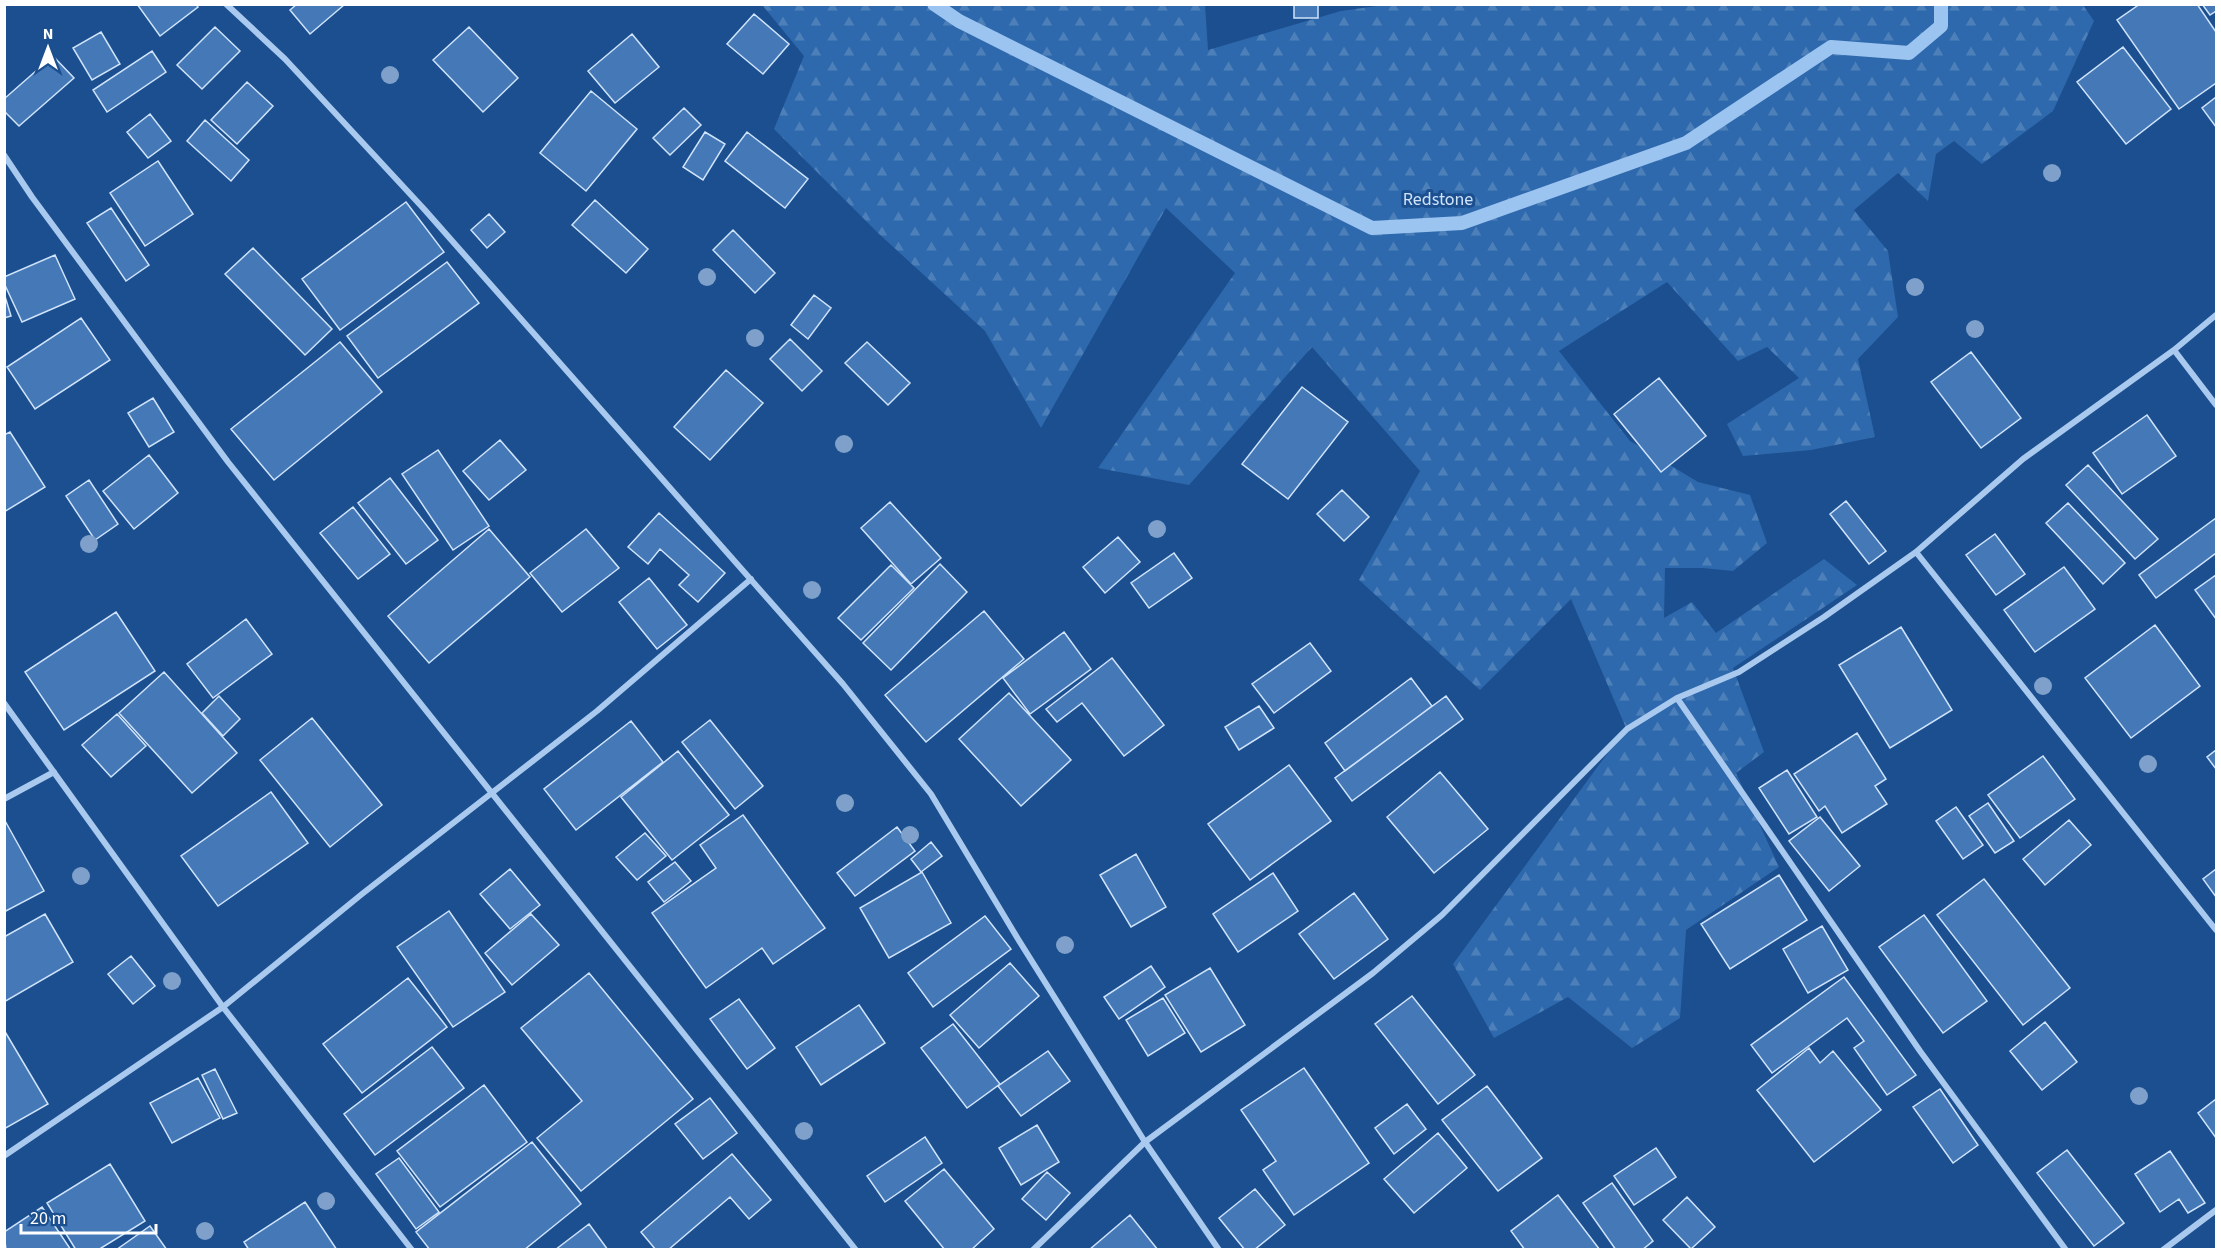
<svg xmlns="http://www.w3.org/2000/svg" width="2221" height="1254" viewBox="0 0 2221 1254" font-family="'Source Sans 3',sans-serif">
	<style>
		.forest { fill: url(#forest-firs) }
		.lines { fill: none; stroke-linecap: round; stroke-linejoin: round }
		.stream { stroke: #9cc4f0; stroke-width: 14 }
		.building { fill: #4478b7; stroke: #cfe3fa; stroke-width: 1.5 }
		.minor { stroke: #a9c9ee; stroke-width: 6 }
		.tree { fill: #7ea0ca }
		.labels { text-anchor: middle; stroke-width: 6; stroke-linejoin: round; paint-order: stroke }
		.park-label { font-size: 18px; fill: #cfe3fa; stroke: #1b4f8f }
	</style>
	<defs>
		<pattern id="forest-firs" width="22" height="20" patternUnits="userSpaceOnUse" patternTransform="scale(1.5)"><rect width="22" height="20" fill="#2e69ad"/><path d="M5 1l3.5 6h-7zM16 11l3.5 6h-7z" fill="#4d80b9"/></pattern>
	</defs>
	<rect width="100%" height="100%" fill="#1b4f8f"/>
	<path class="forest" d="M 755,5 L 1205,5 L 1208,50 L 1341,11 L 1384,5 L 2083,5 L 2094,21 L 2053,111 L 1982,164 L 1954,141 L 1936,154 L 1928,201 L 1898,173 L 1854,210 L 1888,251 L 1898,317 L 1858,359 L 1875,437 L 1811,450 L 1743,456 L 1727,424 L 1799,378 L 1767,347 L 1738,361 L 1667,282 L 1559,351 L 1630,441 L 1698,482 L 1750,495 L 1767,543 L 1733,571 L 1703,568 L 1665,568 L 1664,618 L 1692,602 L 1716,633 L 1824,559 L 1857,585 L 1733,668 L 1764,752 L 1736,773 L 1779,867 L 1686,930 L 1680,1018 L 1632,1048 L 1568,997 L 1494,1038 L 1453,964 L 1626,728 L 1571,599 L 1480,690 L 1359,580 L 1420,471 L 1312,347 L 1189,485 L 1098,468 L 1235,273 L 1166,208 L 1041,428 L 985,331 L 878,233 L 774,129 L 804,56 L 763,6 Z"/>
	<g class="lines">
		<path class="stream" d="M 934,4 L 959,21 L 1372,228 L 1462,223 L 1686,143 L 1831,47 L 1909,53 L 1941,26 L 1941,4"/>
	</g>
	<path class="building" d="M 137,4 L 196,4 L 198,7 L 160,36 Z
		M 297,4 L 344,4 L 344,5 L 310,34 L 290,10 Z
		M 1294,4 L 1318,4 L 1318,18 L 1294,18 Z
		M 2140,4 L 2197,4 L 2216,32 L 2216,83 L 2179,109 L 2117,20 Z
		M 2202,4 L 2216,4 L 2216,11 L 2210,15 Z
		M 754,14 L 789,44 L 763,74 L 727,44 Z
		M 215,27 L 240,51 L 202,89 L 177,65 Z
		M 469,27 L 518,78 L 483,112 L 433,60 Z
		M 101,32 L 120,64 L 92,80 L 73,48 Z
		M 632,34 L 659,67 L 615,103 L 588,71 Z
		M 2123,47 L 2171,109 L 2126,144 L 2077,82 Z
		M 152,51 L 166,72 L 107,112 L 93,90 Z
		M 53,56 L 74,78 L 19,126 L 4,111 L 4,99 Z
		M 247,82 L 273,106 L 237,144 L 211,120 Z
		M 591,91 L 637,129 L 586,191 L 540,153 Z
		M 2216,97 L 2216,127 L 2202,108 Z
		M 684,108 L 701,125 L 670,155 L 653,138 Z
		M 150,114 L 171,141 L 148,158 L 127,132 Z
		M 205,120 L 249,160 L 231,181 L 187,141 Z
		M 705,132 L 725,144 L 703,180 L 683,167 Z
		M 747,132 L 808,179 L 785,208 L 725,161 Z
		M 158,161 L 193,214 L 145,246 L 110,193 Z
		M 595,200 L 648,249 L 626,273 L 572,225 Z
		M 406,202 L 444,252 L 340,330 L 302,279 Z
		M 111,208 L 149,265 L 126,281 L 87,223 Z
		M 489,214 L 505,232 L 487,248 L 471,230 Z
		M 733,230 L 775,273 L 755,293 L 713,250 Z
		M 253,248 L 332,329 L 305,355 L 225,274 Z
		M 55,255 L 75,299 L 22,322 L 4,283 L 4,277 Z
		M 447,262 L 479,303 L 378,378 L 347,336 Z
		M 4,293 L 11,316 L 4,318 Z
		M 814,295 L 831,308 L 808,339 L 791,325 Z
		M 81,318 L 110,360 L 35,409 L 7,367 Z
		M 790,339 L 822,371 L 802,391 L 770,359 Z
		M 340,342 L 382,392 L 274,480 L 231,429 Z
		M 867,342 L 910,383 L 888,405 L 845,363 Z
		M 1971,352 L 2021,418 L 1981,448 L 1931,382 Z
		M 726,370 L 763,403 L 710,460 L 674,427 Z
		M 1659,378 L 1706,436 L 1661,472 L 1614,414 Z
		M 1302,387 L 1348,422 L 1288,499 L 1242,464 Z
		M 153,398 L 174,432 L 149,447 L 128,413 Z
		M 2147,415 L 2176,456 L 2122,494 L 2093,453 Z
		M 10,432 L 45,487 L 4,512 L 4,435 Z
		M 500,440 L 526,470 L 489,500 L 463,471 Z
		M 438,450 L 489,526 L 453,550 L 402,474 Z
		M 149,455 L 178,493 L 134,529 L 103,491 Z
		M 2088,465 L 2158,539 L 2135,559 L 2066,485 Z
		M 390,478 L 438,540 L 406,564 L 358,503 Z
		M 89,480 L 118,524 L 95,540 L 66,496 Z
		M 1342,490 L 1369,517 L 1344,541 L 1317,514 Z
		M 1846,501 L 1886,551 L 1869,564 L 1830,514 Z
		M 890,502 L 941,558 L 911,584 L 861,528 Z
		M 2068,503 L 2125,563 L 2103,584 L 2046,523 Z
		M 353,507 L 390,554 L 358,579 L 320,533 Z
		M 659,513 L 725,573 L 698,602 L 679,585 L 689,575 L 660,549 L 648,564 L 628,547 Z
		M 2216,518 L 2216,553 L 2156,598 L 2139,575 Z
		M 489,529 L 530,577 L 429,663 L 388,616 Z
		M 586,529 L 619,568 L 562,612 L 530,573 Z
		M 1995,534 L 2025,574 L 1996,595 L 1966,555 Z
		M 1118,537 L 1140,562 L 1105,593 L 1083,567 Z
		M 1174,553 L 1192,578 L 1149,608 L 1131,583 Z
		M 940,564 L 967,592 L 891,670 L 863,643 Z
		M 891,565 L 914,588 L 861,640 L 838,618 Z
		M 2064,567 L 2095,609 L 2035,652 L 2004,610 Z
		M 2216,575 L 2216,619 L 2195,590 Z
		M 649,578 L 687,625 L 657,649 L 619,602 Z
		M 984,611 L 1024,659 L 926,742 L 885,695 Z
		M 116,612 L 155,671 L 64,730 L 25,672 Z
		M 246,619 L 272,654 L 213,698 L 187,664 Z
		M 2155,625 L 2200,686 L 2131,738 L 2085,678 Z
		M 1901,627 L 1952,710 L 1890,748 L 1839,665 Z
		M 1064,632 L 1091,669 L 1030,714 L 1003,678 Z
		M 1310,643 L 1331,671 L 1274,713 L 1252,684 Z
		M 1112,658 L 1164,725 L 1124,756 L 1082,703 L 1057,722 L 1046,709 Z
		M 164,672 L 237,753 L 192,793 L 119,713 Z
		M 1411,678 L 1432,706 L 1345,771 L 1325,743 Z
		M 1009,693 L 1071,760 L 1021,806 L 959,739 Z
		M 219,696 L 240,719 L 223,736 L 202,713 Z
		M 1446,696 L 1463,719 L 1352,801 L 1335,778 Z
		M 1259,706 L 1274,728 L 1239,750 L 1225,727 Z
		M 117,714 L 146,746 L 111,777 L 82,745 Z
		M 312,718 L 382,805 L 330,847 L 260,760 Z
		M 710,720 L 763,786 L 735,809 L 682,742 Z
		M 631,721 L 663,762 L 576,830 L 544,789 Z
		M 1857,733 L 1886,779 L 1875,786 L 1887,804 L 1842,833 L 1825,806 L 1819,811 L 1794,774 Z
		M 2216,750 L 2216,769 L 2207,757 Z
		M 678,751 L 729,815 L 672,860 L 621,797 Z
		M 2043,756 L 2075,799 L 2020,838 L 1988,795 Z
		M 1289,765 L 1331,821 L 1250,880 L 1208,824 Z
		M 1787,770 L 1817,817 L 1789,834 L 1759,788 Z
		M 1440,772 L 1488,829 L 1434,873 L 1387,817 Z
		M 271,792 L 308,843 L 218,906 L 181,856 Z
		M 1988,803 L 2014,841 L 1995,853 L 1969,816 Z
		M 1956,807 L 1983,845 L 1963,859 L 1936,821 Z
		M 743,815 L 825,928 L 773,964 L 762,948 L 706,988 L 652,913 L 716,868 L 700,845 Z
		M 1820,817 L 1860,866 L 1829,891 L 1789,841 Z
		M 4,819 L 44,891 L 4,912 Z
		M 2069,820 L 2091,845 L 2045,885 L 2023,859 Z
		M 897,827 L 915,851 L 855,896 L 837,873 Z
		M 645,833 L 666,856 L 637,880 L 616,857 Z
		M 931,842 L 942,856 L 921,872 L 911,859 Z
		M 1136,854 L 1166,907 L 1131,927 L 1100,875 Z
		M 675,862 L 691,881 L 664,902 L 648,882 Z
		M 510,869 L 540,905 L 510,929 L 480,894 Z
		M 2216,869 L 2216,897 L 2203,879 Z
		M 922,872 L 951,923 L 889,958 L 860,908 Z
		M 1273,873 L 1298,911 L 1238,952 L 1213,914 Z
		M 1779,875 L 1807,920 L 1730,969 L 1701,924 Z
		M 1984,879 L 2070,988 L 2023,1025 L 1937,915 Z
		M 1354,893 L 1388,939 L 1334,979 L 1299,934 Z
		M 449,911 L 505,992 L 453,1027 L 397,947 Z
		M 45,914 L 73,962 L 4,1002 L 4,937 Z
		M 531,914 L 559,945 L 512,985 L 485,953 Z
		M 1924,915 L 1987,1001 L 1943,1033 L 1879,947 Z
		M 985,916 L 1011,949 L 933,1007 L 908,973 Z
		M 1822,926 L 1848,970 L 1808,993 L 1783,949 Z
		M 131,956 L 155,986 L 133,1004 L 108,974 Z
		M 1010,963 L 1039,996 L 979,1048 L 950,1015 Z
		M 1151,966 L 1165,987 L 1119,1019 L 1104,997 Z
		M 1210,968 L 1245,1025 L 1201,1052 L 1165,995 Z
		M 589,973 L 693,1099 L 581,1191 L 537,1138 L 582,1101 L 521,1028 Z
		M 1844,977 L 1916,1075 L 1887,1095 L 1854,1048 L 1864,1041 L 1847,1018 L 1772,1073 L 1751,1045 Z
		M 408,978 L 447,1027 L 362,1093 L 323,1044 Z
		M 1412,996 L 1475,1075 L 1438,1104 L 1375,1024 Z
		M 1163,998 L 1185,1033 L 1148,1056 L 1126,1020 Z
		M 739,999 L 775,1048 L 747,1069 L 710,1019 Z
		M 859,1005 L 885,1043 L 821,1085 L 796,1047 Z
		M 2045,1022 L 2077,1062 L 2042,1090 L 2010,1051 Z
		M 953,1024 L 1000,1084 L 967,1108 L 921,1048 Z
		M 4,1030 L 48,1104 L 4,1129 Z
		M 432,1047 L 464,1088 L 375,1155 L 344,1114 Z
		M 1809,1048 L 1820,1063 L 1833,1051 L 1881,1110 L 1814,1162 L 1757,1090 Z
		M 1048,1051 L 1070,1081 L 1021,1116 L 998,1086 Z
		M 1304,1068 L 1369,1163 L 1294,1215 L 1263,1170 L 1276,1161 L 1241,1110 Z
		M 215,1069 L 237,1113 L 223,1119 L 202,1075 Z
		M 198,1078 L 220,1118 L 172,1143 L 150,1103 Z
		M 484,1085 L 527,1142 L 440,1207 L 397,1151 Z
		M 1487,1086 L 1542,1158 L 1498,1191 L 1442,1120 Z
		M 1940,1089 L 1978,1145 L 1953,1163 L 1913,1107 Z
		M 710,1098 L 737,1133 L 703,1159 L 675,1124 Z
		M 2216,1099 L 2216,1138 L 2198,1113 Z
		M 1407,1104 L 1426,1129 L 1394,1154 L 1375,1128 Z
		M 1037,1125 L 1059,1162 L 1021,1185 L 999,1148 Z
		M 1438,1133 L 1467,1168 L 1414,1213 L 1384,1179 Z
		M 925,1137 L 942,1163 L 885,1202 L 867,1176 Z
		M 532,1142 L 581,1204 L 524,1250 L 430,1250 L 416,1232 Z
		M 1656,1148 L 1676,1177 L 1634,1205 L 1614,1176 Z
		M 2067,1150 L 2124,1223 L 2094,1246 L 2037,1173 Z
		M 2170,1151 L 2205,1203 L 2188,1213 L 2179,1199 L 2160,1212 L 2135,1174 Z
		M 732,1154 L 771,1200 L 749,1219 L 730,1197 L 668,1250 L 656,1250 L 641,1232 Z
		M 399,1158 L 439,1212 L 416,1229 L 376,1174 Z
		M 110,1164 L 145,1221 L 98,1250 L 76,1250 L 47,1203 Z
		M 944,1169 L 994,1229 L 971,1250 L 945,1250 L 905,1201 Z
		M 1047,1172 L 1070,1193 L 1046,1220 L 1022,1199 Z
		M 1612,1183 L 1653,1241 L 1642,1250 L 1616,1250 L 1583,1203 Z
		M 1255,1189 L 1285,1225 L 1254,1250 L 1245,1250 L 1219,1218 Z
		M 1558,1195 L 1600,1250 L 1525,1250 L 1511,1231 Z
		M 1687,1197 L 1715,1227 L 1691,1249 L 1663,1220 Z
		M 305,1202 L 337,1250 L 249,1250 L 244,1242 Z
		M 42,1207 L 71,1250 L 6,1250 L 4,1232 Z
		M 1130,1215 L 1158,1250 L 1089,1250 Z
		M 589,1224 L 608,1250 L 555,1250 Z
		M 150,1226 L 167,1250 L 116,1250 Z"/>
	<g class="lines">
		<path class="minor" d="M 226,4 L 285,59 L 424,209 L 843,684 L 931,794 L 1018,939 L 1145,1142 L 1219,1250
			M 4,155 L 32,197 L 228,462 L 856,1250
			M 2174,350 L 2216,405
			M 1916,552 L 2216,930
			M 1677,698 L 1920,1051 L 2066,1250
			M 4,703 L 223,1007 L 412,1250
			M 4,799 L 54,772
			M 4,1156 L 223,1007 L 362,894 L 597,711 L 751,579
			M 1033,1250 L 1145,1142 L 1373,973 L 1442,915 L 1627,729 L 1677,698 L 1739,672 L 1824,617 L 1916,552 L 2023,459 L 2174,350 L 2216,315
			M 2163,1250 L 2216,1210"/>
	</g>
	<g class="tree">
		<circle cx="390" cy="75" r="9"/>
		<circle cx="2052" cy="173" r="9"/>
		<circle cx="707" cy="277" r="9"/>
		<circle cx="1915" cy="287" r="9"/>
		<circle cx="1975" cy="329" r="9"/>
		<circle cx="755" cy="338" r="9"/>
		<circle cx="844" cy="444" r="9"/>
		<circle cx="1157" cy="529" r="9"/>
		<circle cx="89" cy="544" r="9"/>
		<circle cx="812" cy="590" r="9"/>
		<circle cx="2043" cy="686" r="9"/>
		<circle cx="2148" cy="764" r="9"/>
		<circle cx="845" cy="803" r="9"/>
		<circle cx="910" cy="835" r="9"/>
		<circle cx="81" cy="876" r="9"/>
		<circle cx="1065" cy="945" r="9"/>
		<circle cx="172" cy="981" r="9"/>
		<circle cx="2139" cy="1096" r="9"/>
		<circle cx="804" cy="1131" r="9"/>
		<circle cx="326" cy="1201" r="9"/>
		<circle cx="205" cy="1231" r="9"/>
	</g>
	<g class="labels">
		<g class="park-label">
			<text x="1438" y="205">Redstone</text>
		</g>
	</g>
	<rect width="2221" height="1254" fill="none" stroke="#ffffff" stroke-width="12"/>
	<g transform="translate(48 48)" stroke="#1b4f8f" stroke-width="4.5" paint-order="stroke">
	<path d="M0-4.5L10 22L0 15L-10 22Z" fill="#ffffff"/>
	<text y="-9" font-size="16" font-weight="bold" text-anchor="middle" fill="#ffffff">N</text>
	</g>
	<path d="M21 1224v9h135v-9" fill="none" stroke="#ffffff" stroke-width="3"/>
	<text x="30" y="1224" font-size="18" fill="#ffffff" stroke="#1b4f8f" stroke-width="4.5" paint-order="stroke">20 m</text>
</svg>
